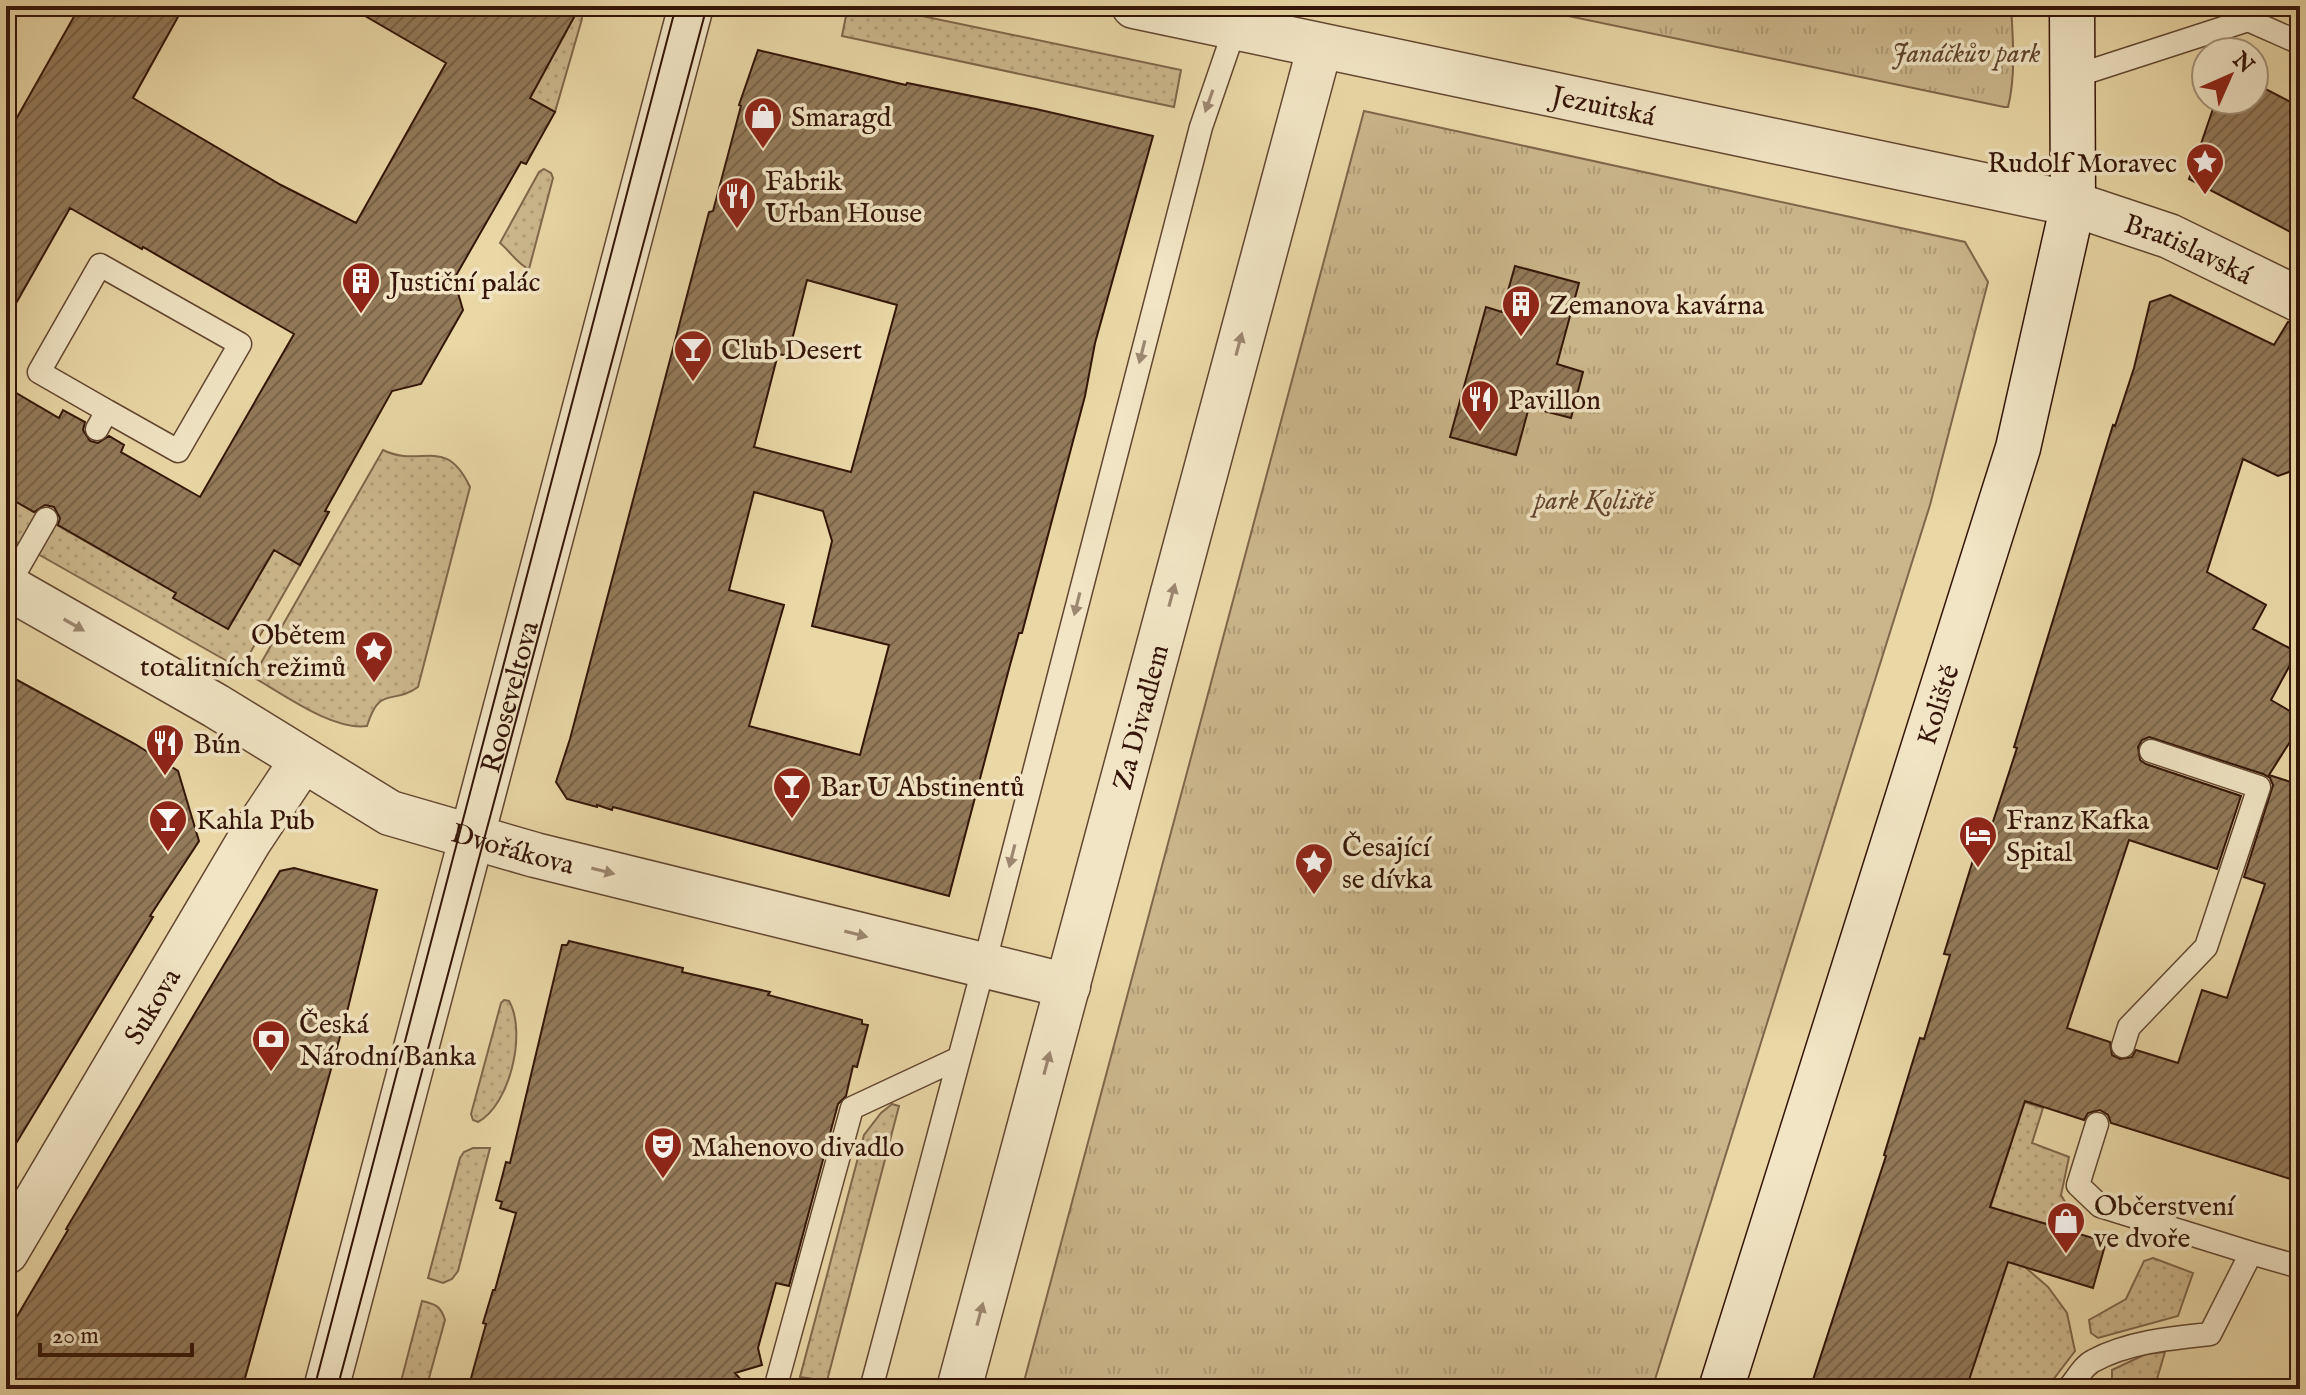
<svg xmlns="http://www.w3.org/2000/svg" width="2306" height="1395" viewBox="0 0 2306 1395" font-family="'IM FELL English',serif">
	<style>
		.grass { fill: url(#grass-dots); stroke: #80664a; stroke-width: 2 }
		.park { fill: url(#park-tufts); stroke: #80664a; stroke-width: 2 }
		.building { fill: url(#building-hatch); stroke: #341508; stroke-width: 2; fill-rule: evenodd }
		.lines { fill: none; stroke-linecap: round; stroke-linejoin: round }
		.service-casing { stroke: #624630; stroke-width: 25 }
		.minor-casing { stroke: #624630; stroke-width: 47 }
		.tertiary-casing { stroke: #624630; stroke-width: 47 }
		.secondary-casing { stroke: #341508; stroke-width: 47 }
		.service { stroke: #f1e5c5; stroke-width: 22 }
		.minor { stroke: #f1e5c5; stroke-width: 44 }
		.tertiary { stroke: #f1e5c5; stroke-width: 44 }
		.secondary { stroke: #f1e5c5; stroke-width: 44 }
		.tram { stroke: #341508; stroke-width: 2 }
		.oneway { fill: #9c8770 }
		.labels { text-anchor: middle; stroke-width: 7; stroke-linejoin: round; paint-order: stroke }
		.park-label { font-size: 28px; font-style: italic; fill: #61452f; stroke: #f1e5c5 }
		.street-label { font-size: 28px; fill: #341508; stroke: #f1e5c5 }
		.poi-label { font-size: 28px; fill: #341508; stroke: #f1e5c5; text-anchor: start }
	</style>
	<defs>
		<pattern id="grass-dots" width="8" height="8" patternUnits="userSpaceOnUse" patternTransform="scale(2)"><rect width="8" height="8" fill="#cbb68b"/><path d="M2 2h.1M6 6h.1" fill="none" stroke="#af9c76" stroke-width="1.8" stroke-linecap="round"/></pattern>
		<pattern id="park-tufts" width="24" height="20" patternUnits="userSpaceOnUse" patternTransform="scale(2)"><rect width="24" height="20" fill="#cbb68b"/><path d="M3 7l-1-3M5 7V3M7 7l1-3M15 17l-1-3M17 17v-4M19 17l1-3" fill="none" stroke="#af9c76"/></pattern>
		<pattern id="building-hatch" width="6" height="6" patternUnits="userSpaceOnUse" patternTransform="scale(2)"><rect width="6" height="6" fill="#937a5a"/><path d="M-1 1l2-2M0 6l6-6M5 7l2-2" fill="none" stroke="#796348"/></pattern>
	</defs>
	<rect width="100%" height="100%" fill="#ead7a6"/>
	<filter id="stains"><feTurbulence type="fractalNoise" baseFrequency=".0025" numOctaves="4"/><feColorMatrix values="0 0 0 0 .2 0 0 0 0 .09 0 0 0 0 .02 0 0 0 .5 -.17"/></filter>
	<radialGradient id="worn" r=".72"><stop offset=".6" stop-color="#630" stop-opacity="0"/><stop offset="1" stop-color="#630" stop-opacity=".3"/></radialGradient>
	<path class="grass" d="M 580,6 L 582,19 L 555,112 L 530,98 L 574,17 L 571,15 Z
		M 848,6 L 874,6 L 1181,70 L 1174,107 L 842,36 Z
		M 544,169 L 551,173 L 553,178 L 529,269 C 518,265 510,251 500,243 L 539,172 Z
		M 383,450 C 421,469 445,434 470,487 L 418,687 C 392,706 380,684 367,726 C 333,731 283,694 253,677 Z
		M 6,496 L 176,593 L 174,598 L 228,629 L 274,550 L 300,565 L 241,669 L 6,536 Z
		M 504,1000 L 509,1001 C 527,1032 510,1105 478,1122 L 473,1120 L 471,1114 L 501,1003 Z
		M 2015,1099 L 2043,1108 L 2032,1143 L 2069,1157 L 2061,1195 L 2071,1212 L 2064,1229 L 2040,1222 L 2025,1267 L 2048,1287 L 2067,1313 L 2075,1351 L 2046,1389 L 1966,1389 L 1955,1317 L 2012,1140 Z
		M 892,1104 L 899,1106 L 827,1381 L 800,1377 L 864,1135 L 881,1113 Z
		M 473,1148 L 490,1148 L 458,1271 L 452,1279 L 443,1283 L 428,1278 L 460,1158 L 464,1152 Z
		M 2153,1258 L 2193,1273 L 2178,1316 L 2098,1338 L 2091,1333 L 2089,1320 L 2126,1299 L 2144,1261 Z
		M 422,1301 C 435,1304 441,1306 445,1320 L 426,1389 L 399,1389 Z
		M 2165,1352 L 2154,1389 L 2118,1389 L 2112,1379 L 2112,1370 L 2146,1354 Z"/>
	<path class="park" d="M 1520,6 L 2011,6 C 2013,39 2016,75 2008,107 L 2004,107 Z
		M 1364,111 L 1965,242 L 1988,282 L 1930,505 L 1652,1389 L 1022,1389 Z"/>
	<path class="building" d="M 80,6 L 184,6 L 133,98 L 281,185 L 356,223 L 446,63 L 348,6 L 580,6 L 530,98 L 555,112 L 526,164 L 521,162 L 454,279 L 463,310 L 421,384 L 392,391 L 325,511 L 329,512 L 300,565 L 274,550 L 228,629 L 173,598 L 176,593 L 58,525 L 60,518 L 54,507 L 45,505 L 34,512 L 6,496 L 6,387 L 59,418 L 63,410 L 85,422 L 83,430 L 90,441 L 98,443 L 109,436 L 124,445 L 121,452 L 200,497 L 294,334 L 143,247 L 142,249 L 70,208 L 6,321 L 6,137 Z
		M 758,50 L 906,85 L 907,83 L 1036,109 L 1153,136 L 1095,343 L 1085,396 L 1022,633 L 1019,633 L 1010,665 L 949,896 L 613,807 L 612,810 L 597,805 L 597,807 L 567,799 L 556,782 L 570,739 L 709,212 L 713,211 L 741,106 L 739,105 ZM 807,280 L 897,305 L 851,472 L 754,447 L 778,354 L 788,356 ZM 754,492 L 823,511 L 832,541 L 812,626 L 889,645 L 860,755 L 749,726 L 784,605 L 729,590 Z
		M 2254,83 L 2300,107 L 2300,237 L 2189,179 L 2216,100 L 2254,100 Z
		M 1515,266 L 1579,283 L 1557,364 L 1583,372 L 1571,418 L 1529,407 L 1516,455 L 1450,437 L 1486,307 L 1502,312 Z
		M 2170,295 L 2274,345 L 2288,322 L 2300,325 L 2300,468 L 2278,476 L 2243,459 L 2207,572 L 2266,605 L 2253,629 L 2297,652 L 2271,700 L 2300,717 L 2300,726 L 2269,775 L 2300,785 L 2300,1182 L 2111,1123 L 2108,1115 L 2100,1110 L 2088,1113 L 2084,1120 L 2025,1101 L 1990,1207 L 2106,1242 L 2093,1288 L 2008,1262 L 1966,1389 L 1810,1389 L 1886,1156 L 1884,1155 L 1920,1038 L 1924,1039 L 1950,955 L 1944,954 L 1982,831 L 1989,834 L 2017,748 L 2014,747 L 2113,425 L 2115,426 L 2134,368 L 2150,302 ZM 2149,737 L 2263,774 L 2270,778 L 2273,785 L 2244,877 L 2265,884 L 2227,998 L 2202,990 L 2178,1063 L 2136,1050 L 2132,1057 L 2120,1059 L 2112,1055 L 2110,1042 L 2067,1028 L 2129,840 L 2217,869 L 2241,796 L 2146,764 L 2140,760 L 2138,747 L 2142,740 Z
		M 6,674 L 135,744 L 178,771 L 199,841 L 150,916 L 153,917 L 6,1160 Z
		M 294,868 L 377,890 L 348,1008 L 242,1389 L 6,1389 L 6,1335 L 68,1230 L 66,1229 L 280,871 Z
		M 569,941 L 683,968 L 682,972 L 770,992 L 768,995 L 862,1020 L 862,1024 L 868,1025 L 857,1067 L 853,1066 L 846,1096 L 838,1104 L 789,1286 L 776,1283 L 758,1348 L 762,1365 L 735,1373 L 749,1389 L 468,1389 L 486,1324 L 483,1323 L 493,1290 L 495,1290 L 516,1213 L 500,1208 L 502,1202 L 496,1200 L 506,1162 L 510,1163 L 562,945 L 567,945 Z"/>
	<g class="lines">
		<defs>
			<path id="service" d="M 2072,77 L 2248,20 L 2300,43
				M 97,429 L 107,411 L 178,451 L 240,344 L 100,265 L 39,372 L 107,411
				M 7,587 L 46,519
				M 2123,1046 L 2129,1027 L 2206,947 L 2259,787 L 2151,751
				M 2097,1124 L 2078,1185 L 2100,1206 L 2251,1253
				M 775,1389 L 852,1108 L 957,1059
				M 871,1389 L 984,965 L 1201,127 L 1235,28
				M 2068,1389 C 2076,1380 2083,1366 2093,1361 C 2128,1342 2172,1338 2210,1334 L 2251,1253 L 2300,1267"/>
			<g id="minor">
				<path id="s1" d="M 1134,6 L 2073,204"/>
				<path id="s2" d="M 6,586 L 216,706 L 390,813 L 535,855 L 1068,986"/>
				<path id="s3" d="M 6,1252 L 249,841 L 302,761"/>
				<path id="s4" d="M 326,1389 L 691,6"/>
				<path id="s5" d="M 959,1389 L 1320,46"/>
			</g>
			<g id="tertiary">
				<path id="s6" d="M 2073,204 L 2169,236 L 2300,300"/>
			</g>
			<g id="secondary">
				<path id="s7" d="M 1721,1389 L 2018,448 L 2073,204 L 2072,6"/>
			</g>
		</defs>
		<use href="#service" class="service-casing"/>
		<use href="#minor" class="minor-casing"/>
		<use href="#tertiary" class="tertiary-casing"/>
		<use href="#secondary" class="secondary-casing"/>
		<use href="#service" class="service"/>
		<use href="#minor" class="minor"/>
		<use href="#tertiary" class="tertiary"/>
		<use href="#secondary" class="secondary"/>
		<path class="tram" d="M 314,1389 L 676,6
			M 337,1389 L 707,6"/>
	</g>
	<defs><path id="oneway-solid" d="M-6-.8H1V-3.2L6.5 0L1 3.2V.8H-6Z" transform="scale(2)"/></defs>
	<g class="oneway">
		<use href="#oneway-solid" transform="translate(1209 101) rotate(109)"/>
		<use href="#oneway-solid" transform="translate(1239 344) rotate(-75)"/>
		<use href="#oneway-solid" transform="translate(1142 352) rotate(104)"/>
		<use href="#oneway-solid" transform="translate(1172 595) rotate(-75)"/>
		<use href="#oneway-solid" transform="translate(1077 604) rotate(104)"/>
		<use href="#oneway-solid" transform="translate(74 625) rotate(30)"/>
		<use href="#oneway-solid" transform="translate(1012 856) rotate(104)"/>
		<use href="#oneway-solid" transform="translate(603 871) rotate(14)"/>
		<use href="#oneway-solid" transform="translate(856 934) rotate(14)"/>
		<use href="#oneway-solid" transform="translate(1047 1063) rotate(-75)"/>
		<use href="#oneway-solid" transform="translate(980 1314) rotate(-75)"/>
	</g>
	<defs>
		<symbol id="shop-pin" viewBox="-11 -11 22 30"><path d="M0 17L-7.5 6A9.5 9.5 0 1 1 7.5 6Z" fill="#8f2418" stroke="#f1e5c5"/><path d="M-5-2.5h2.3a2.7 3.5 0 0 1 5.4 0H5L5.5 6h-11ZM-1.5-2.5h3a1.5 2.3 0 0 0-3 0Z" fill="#fff"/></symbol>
		<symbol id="sight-pin" viewBox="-11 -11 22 30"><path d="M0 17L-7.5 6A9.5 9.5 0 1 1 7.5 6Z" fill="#8f2418" stroke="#f1e5c5"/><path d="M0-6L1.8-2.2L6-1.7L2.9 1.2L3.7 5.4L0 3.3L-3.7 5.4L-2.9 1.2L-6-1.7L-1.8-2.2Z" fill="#fff"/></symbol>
		<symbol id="restaurant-pin" viewBox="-11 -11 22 30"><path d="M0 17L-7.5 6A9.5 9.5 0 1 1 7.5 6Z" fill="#8f2418" stroke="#f1e5c5"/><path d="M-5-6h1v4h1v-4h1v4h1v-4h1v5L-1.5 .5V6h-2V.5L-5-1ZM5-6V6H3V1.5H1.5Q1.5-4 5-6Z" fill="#fff"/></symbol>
		<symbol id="building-pin" viewBox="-11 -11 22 30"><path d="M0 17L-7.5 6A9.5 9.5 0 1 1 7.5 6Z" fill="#8f2418" stroke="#f1e5c5"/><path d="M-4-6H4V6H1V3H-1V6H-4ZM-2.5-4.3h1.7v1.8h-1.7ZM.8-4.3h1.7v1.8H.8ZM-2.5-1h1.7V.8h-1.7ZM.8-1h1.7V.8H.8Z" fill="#fff"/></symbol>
		<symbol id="bar-pin" viewBox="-11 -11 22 30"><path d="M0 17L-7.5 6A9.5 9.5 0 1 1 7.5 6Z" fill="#8f2418" stroke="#f1e5c5"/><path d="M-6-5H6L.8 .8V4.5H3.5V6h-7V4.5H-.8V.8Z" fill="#fff"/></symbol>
		<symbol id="hotel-pin" viewBox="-11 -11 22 30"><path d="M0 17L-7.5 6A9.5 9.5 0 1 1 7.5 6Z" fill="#8f2418" stroke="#f1e5c5"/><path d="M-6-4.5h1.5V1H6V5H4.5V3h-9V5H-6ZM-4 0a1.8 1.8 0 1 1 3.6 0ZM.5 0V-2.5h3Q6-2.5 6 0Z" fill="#fff"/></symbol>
		<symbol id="bank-pin" viewBox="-11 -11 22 30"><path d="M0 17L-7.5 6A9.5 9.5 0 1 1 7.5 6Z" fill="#8f2418" stroke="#f1e5c5"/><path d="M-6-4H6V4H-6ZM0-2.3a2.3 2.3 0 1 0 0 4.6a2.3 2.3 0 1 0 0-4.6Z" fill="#fff"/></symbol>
		<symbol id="theatre-pin" viewBox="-11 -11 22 30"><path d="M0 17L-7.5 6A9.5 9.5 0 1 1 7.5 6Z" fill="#8f2418" stroke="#f1e5c5"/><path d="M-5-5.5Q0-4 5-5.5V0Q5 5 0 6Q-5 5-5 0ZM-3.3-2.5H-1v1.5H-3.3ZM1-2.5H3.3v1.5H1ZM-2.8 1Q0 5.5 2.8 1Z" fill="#fff"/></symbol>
	</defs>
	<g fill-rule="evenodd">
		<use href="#shop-pin" x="741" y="94" width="44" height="60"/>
		<use href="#sight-pin" x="2183" y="140" width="44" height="60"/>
		<use href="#restaurant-pin" x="715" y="174" width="44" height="60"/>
		<use href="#building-pin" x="339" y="259" width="44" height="60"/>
		<use href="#building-pin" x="1499" y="282" width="44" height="60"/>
		<use href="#bar-pin" x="671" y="327" width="44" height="60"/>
		<use href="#restaurant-pin" x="1458" y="377" width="44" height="60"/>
		<use href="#sight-pin" x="352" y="628" width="44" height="60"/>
		<use href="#restaurant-pin" x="143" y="721" width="44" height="60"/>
		<use href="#bar-pin" x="770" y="764" width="44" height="60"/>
		<use href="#bar-pin" x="146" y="797" width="44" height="60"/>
		<use href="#hotel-pin" x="1956" y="813" width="44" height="60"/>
		<use href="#sight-pin" x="1292" y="840" width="44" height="60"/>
		<use href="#bank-pin" x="249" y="1017" width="44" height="60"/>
		<use href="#theatre-pin" x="641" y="1124" width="44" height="60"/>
		<use href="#shop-pin" x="2044" y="1199" width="44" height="60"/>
	</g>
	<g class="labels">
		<g class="park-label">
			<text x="1966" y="62">Janáčkův park</text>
			<text x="1594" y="509">park Koliště</text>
		</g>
		<g class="street-label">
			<text dy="10" stroke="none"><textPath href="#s1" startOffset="480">Jezuitská</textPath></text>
			<text dy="10" stroke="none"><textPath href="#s6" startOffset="124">Bratislavská</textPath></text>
			<text dy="10" stroke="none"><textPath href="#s4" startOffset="716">Rooseveltova</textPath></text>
			<text dy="10" stroke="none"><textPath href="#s7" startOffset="718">Koliště</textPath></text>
			<text dy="10" stroke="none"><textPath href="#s5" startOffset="696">Za Divadlem</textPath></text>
			<text dy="10" stroke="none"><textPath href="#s2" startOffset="574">Dvořákova</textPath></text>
			<text dy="10" stroke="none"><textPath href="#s3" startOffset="286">Sukova</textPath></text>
		</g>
		<g class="poi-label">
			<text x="791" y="126">Smaragd</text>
			<text x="2177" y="172" text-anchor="end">Rudolf Moravec</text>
			<text x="765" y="190">Fabrik<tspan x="765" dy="32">Urban House</tspan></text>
			<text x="389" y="291">Justiční palác</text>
			<text x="1549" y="314">Zemanova kavárna</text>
			<text x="721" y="359">Club Desert</text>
			<text x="1508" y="409">Pavillon</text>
			<text x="346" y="644" text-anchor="end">Obětem<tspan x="346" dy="32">totalitních režimů</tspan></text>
			<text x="193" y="753">Bún</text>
			<text x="820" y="796">Bar U Abstinentů</text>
			<text x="196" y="829">Kahla Pub</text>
			<text x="2006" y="829">Franz Kafka<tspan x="2006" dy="32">Spital</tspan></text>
			<text x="1342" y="856">Česající<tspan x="1342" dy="32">se dívka</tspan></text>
			<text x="299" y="1033">Česká<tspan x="299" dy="32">Národní Banka</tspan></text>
			<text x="691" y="1156">Mahenovo divadlo</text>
			<text x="2094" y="1215">Občerstvení<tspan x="2094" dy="32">ve dvoře</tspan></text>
		</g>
	</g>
	<rect width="2306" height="1395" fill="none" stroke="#ead7a6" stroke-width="32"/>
	<rect x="8" y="8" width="2290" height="1379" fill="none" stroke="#341508" stroke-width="4"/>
	<rect x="16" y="16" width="2274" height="1363" fill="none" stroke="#341508" stroke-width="2"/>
	<g transform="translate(2230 76) rotate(45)"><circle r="38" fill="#f1e5c5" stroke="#a59279" stroke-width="2"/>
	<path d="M0-6L14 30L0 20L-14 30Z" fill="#8f2418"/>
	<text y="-12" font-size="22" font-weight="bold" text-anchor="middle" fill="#341508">N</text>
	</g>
	<path d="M40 1343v12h152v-12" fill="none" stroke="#341508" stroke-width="4"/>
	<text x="52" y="1343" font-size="24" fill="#341508" stroke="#f1e5c5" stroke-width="6" paint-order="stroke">20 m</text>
	<rect width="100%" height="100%" filter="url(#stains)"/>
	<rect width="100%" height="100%" fill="url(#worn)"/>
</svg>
